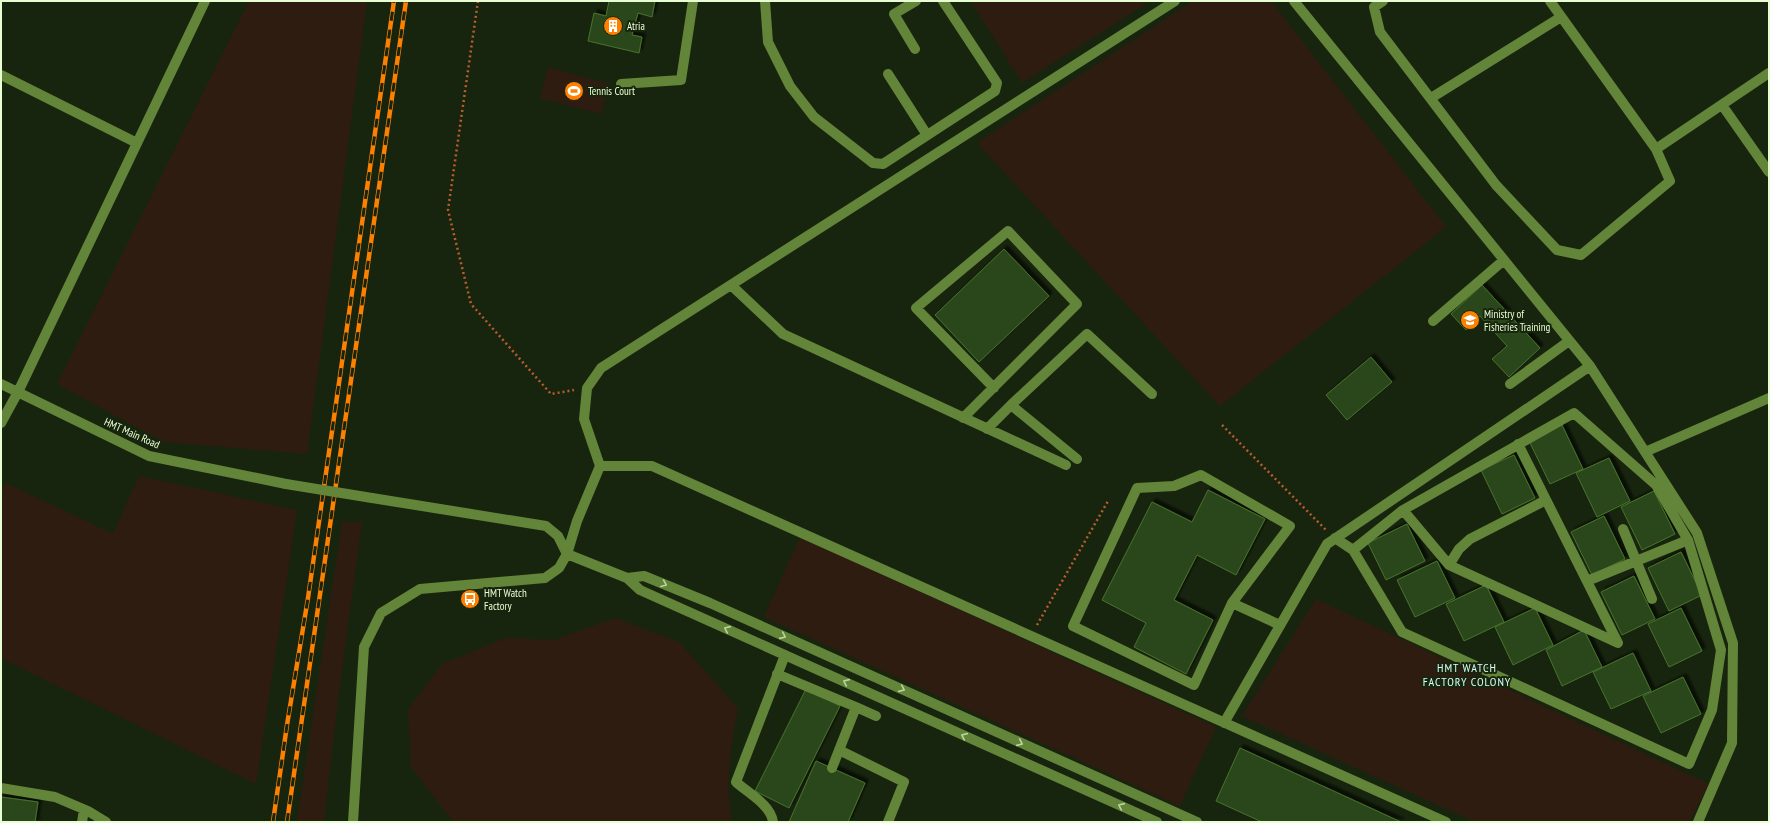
<svg xmlns="http://www.w3.org/2000/svg" width="1770" height="823" viewBox="0 0 1770 823" font-family="'PT Sans Narrow',sans-serif">
	<style>
		.green { fill: #2f1c11 }
		.building { fill: #2b461a; stroke: #48732c; filter: url(#shadow) }
		.lines { fill: none; stroke-linecap: round; stroke-linejoin: round }
		.path { stroke: #b95d2d; stroke-width: 2.5; stroke-dasharray: 2 3; stroke-linecap: butt }
		.minor { stroke: #638539; stroke-width: 10 }
		.rail-casing { stroke: #fe8000; stroke-width: 4.5 }
		.rail { stroke: #18250e; stroke-width: 3; stroke-dasharray: 9; stroke-linecap: butt }
		.minor-bridge { stroke: #638539; stroke-width: 10 }
		.oneway { stroke: #b9d49d }
		.labels { text-anchor: middle; stroke-width: 4; stroke-linejoin: round; paint-order: stroke }
		.poi-label { font-size: 11px; fill: #e8ffd3; stroke: #18250e; text-anchor: start }
		.street-label { font-size: 11px; fill: #e8ffd3; stroke: #18250e }
		.neighbourhood-label { font-size: 12px; letter-spacing: 1px; fill: #d5fff5; stroke: #18250e }
	</style>
	<defs>
		<filter id="shadow"><feDropShadow dx="3.5" dy="-3.5" stdDeviation="1" flood-color="#0009"/></filter>
	</defs>
	<rect width="100%" height="100%" fill="#18250e"/>
	<path class="green" d="M 249,1 L 367,1 L 307,454 L 164,442 L 57,384 Z
		M 971,1 L 1150,1 L 1022,83 Z
		M 1193,1 L 1271,1 L 1446,227 L 1220,406 L 977,143 Z
		M 548,67 L 609,84 L 601,114 L 540,98 Z
		M 139,476 L 297,510 L 256,784 L 1,658 L 1,492 L 6,483 L 113,534 Z
		M 342,522 L 362,522 L 338,699 L 324,822 L 297,822 Z
		M 800,537 L 1216,727 L 1180,806 L 764,617 Z
		M 1316,599 L 1709,784 L 1689,822 L 1475,822 L 1242,716 Z
		M 615,618 L 679,642 L 738,708 C 731,748 724,782 732,822 L 453,822 L 411,767 L 408,709 L 442,664 L 505,638 L 554,640 Z"/>
	<path class="building" d="M 609,1 L 655,1 L 652,17 L 638,13 L 632,35 L 642,37 L 639,53 L 588,41 L 594,13 L 606,16 Z
		M 1004,249 L 1049,296 L 979,362 L 935,315 Z
		M 1482,285 L 1540,348 L 1509,377 L 1492,359 L 1507,346 L 1480,316 L 1466,330 L 1451,314 Z
		M 1371,357 L 1392,382 L 1347,420 L 1326,395 Z
		M 1562,425 L 1583,469 L 1550,484 L 1529,441 Z
		M 1514,455 L 1535,498 L 1502,514 L 1481,470 Z
		M 1609,458 L 1630,501 L 1597,517 L 1576,473 Z
		M 1208,490 L 1265,519 L 1236,575 L 1197,555 L 1174,600 L 1213,620 L 1186,674 L 1134,647 L 1146,623 L 1102,600 L 1152,502 L 1192,522 Z
		M 1654,491 L 1675,534 L 1642,550 L 1621,507 Z
		M 1604,516 L 1625,559 L 1592,575 L 1571,532 Z
		M 1407,524 L 1425,561 L 1386,580 L 1368,543 Z
		M 1681,552 L 1702,595 L 1669,611 L 1648,568 Z
		M 1437,561 L 1455,598 L 1415,617 L 1397,580 Z
		M 1634,576 L 1655,619 L 1622,635 L 1601,592 Z
		M 1486,585 L 1504,622 L 1464,641 L 1446,604 Z
		M 1535,608 L 1553,645 L 1513,665 L 1495,627 Z
		M 1681,608 L 1702,651 L 1669,667 L 1648,624 Z
		M 1584,630 L 1602,667 L 1562,686 L 1546,650 Z
		M 1633,653 L 1651,691 L 1611,709 L 1593,672 Z
		M 1683,677 L 1701,714 L 1661,733 L 1643,696 Z
		M 806,689 L 840,706 L 789,808 L 755,791 Z
		M 1240,748 L 1401,822 L 1262,822 L 1216,801 Z
		M 816,761 L 865,783 L 848,822 L 789,822 Z
		M 1,797 L 38,802 L 35,822 L 38,822 L 1,822 Z"/>
	<g class="lines">
		<path class="path" d="M 478,1 L 448,210 L 471,304 L 551,394 L 574,390
			M 1222,425 L 1326,530
			M 1037,625 L 1108,501"/>
		<path class="minor" d="M 765,1 L 768,42 L 790,86 L 814,117 L 873,163 L 883,164 L 995,91 L 997,83 L 943,1
			M 1294,1 L 1590,366 L 1697,533 L 1733,643 L 1732,743 L 1698,822
			M 1383,1 L 1374,7 L 1380,32 L 1496,185 L 1557,250 L 1581,255 L 1670,181 L 1656,149 L 1550,1
			M 915,49 L 894,14 L 916,1
			M 888,74 L 927,135
			M 1,75 L 137,143
			M 621,84 L 681,80 L 693,1
			M 1431,98 L 1561,17
			M 1722,105 L 1769,172
			M 1656,149 L 1769,73
			M 731,285 L 783,334 L 1066,465
			M 1433,321 L 1504,260
			M 1,384 L 149,456 L 286,484
			M 1510,384 L 1569,341
			M 1011,405 L 1087,334 L 1152,394
			M 963,418 L 1077,304 L 1008,231 L 916,308 L 994,388
			M 1,423 L 18,392 L 205,1
			M 987,429 L 1011,405 L 1077,459
			M 1645,452 L 1769,398
			M 600,466 L 652,466 L 1446,822
			M 1201,475 L 1290,526 L 1232,603 L 1194,685 L 1073,626 L 1137,488 L 1174,486 Z
			M 1403,510 L 1449,565 L 1618,643 L 1518,444
			M 1623,529 L 1652,599
			M 1335,538 L 1353,550 L 1402,632 L 1689,764 L 1712,710 L 1721,650 L 1688,540 L 1656,485 L 1574,413 L 1403,510 L 1353,550
			M 1449,565 L 1459,549 L 1470,539 L 1546,500
			M 627,578 L 644,576 L 710,603 L 1197,822
			M 1587,581 L 1688,540
			M 1232,603 L 1280,625
			M 777,674 L 856,707 L 832,768
			M 856,707 L 876,716
			M 1224,723 L 1327,544 L 1590,366
			M 839,750 L 904,782 L 888,822
			M 1,788 L 55,797 L 88,811 L 106,822
			M 82,822 L 84,810
			M 353,822 L 364,647 L 381,613 L 420,589 L 545,578 L 559,568 L 567,554 L 558,536 L 546,526 L 372,498
			M 773,822 C 771,805 748,793 736,782 L 785,655
			M 1157,822 L 640,590 L 627,578 L 567,554 L 577,521 L 600,466 L 584,419 L 587,388 L 601,368 L 1175,1"/>
		<defs>
			<path id="rail" d="M 273,822 L 287,725 L 308,598 L 394,1
				M 287,822 L 406,1"/>
		</defs>
		<use href="#rail" class="rail-casing"/>
		<use href="#rail" class="rail"/>
		<path class="minor-bridge" d="M 286,484 L 372,498"/>
	</g>
	<defs><path id="oneway-chevron" d="M-2-3.5L2.5 0L-2 3.5" fill="none" stroke-width="1.6" stroke-linecap="round" stroke-linejoin="round"/></defs>
	<g class="oneway">
		<use href="#oneway-chevron" transform="translate(664 584) rotate(22)"/>
		<use href="#oneway-chevron" transform="translate(727 629) rotate(-156)"/>
		<use href="#oneway-chevron" transform="translate(783 636) rotate(24)"/>
		<use href="#oneway-chevron" transform="translate(846 682) rotate(-156)"/>
		<use href="#oneway-chevron" transform="translate(902 689) rotate(24)"/>
		<use href="#oneway-chevron" transform="translate(964 736) rotate(-156)"/>
		<use href="#oneway-chevron" transform="translate(1020 743) rotate(24)"/>
		<use href="#oneway-chevron" transform="translate(1121 806) rotate(-156)"/>
	</g>
	<defs>
		<symbol id="building-disc" viewBox="-11 -11 22 22"><circle r="9.5" fill="#fe8000" stroke="#18250e"/><path d="M-4-6H4V6H1V3H-1V6H-4ZM-2.5-4.3h1.7v1.8h-1.7ZM.8-4.3h1.7v1.8H.8ZM-2.5-1h1.7V.8h-1.7ZM.8-1h1.7V.8H.8Z" fill="#fff"/></symbol>
		<symbol id="stadium-disc" viewBox="-11 -11 22 22"><circle r="9.5" fill="#fe8000" stroke="#18250e"/><path d="M0-5a6.5 5 0 1 0 0 10a6.5 5 0 1 0 0-10ZM-3.5-1.8h7v3.6h-7Z" fill="#fff"/></symbol>
		<symbol id="university-disc" viewBox="-11 -11 22 22"><circle r="9.5" fill="#fe8000" stroke="#18250e"/><path d="M0-5L7-2L0 1L-7-2ZM-4 1L0 2.5L4 1V4Q0 6-4 4Z" fill="#fff"/></symbol>
		<symbol id="bus-disc" viewBox="-11 -11 22 22"><circle r="9.5" fill="#fe8000" stroke="#18250e"/><path d="M-5-6H5V4H4V6H2V4H-2V6H-4V4H-5ZM-3.5-4V0h7V-4ZM-3.5 1.2v1.5H-2V1.2ZM2 1.2v1.5H3.5V1.2Z" fill="#fff"/></symbol>
	</defs>
	<g fill-rule="evenodd">
		<use href="#building-disc" x="602" y="15" width="22" height="22"/>
		<use href="#stadium-disc" x="563" y="80" width="22" height="22"/>
		<use href="#university-disc" x="1459" y="309" width="22" height="22"/>
		<use href="#bus-disc" x="459" y="588" width="22" height="22"/>
	</g>
	<g class="labels">
		<g class="poi-label">
			<text x="627" y="30">Atria</text>
			<text x="588" y="95">Tennis Court</text>
			<text x="1484" y="318">Ministry of<tspan x="1484" dy="13">Fisheries Training</tspan></text>
			<text x="484" y="597">HMT Watch<tspan x="484" dy="13">Factory</tspan></text>
		</g>
		<g class="street-label">
			<text transform="translate(132 433) rotate(24)" y="4">HMT Main Road</text>
		</g>
		<g class="neighbourhood-label">
			<text x="1467" y="672">HMT WATCH<tspan x="1467" dy="14">FACTORY COLONY</tspan></text>
		</g>
	</g>
	<rect width="1770" height="823" fill="none" stroke="#e8ffd3" stroke-width="4"/>
</svg>
